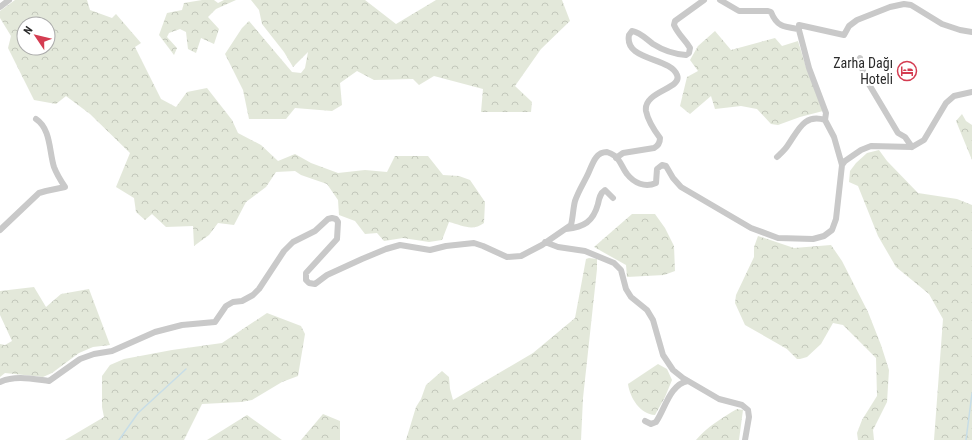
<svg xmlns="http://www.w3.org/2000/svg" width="972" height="440" viewBox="0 0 972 440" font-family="'Roboto Condensed',sans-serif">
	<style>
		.forest { fill: url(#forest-crowns); fill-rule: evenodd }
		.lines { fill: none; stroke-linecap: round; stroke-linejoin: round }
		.stream { stroke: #c7dde7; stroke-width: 1.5 }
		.street { stroke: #c9c9c9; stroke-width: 6 }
		.labels { text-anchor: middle; stroke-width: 4; stroke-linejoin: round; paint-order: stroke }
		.poi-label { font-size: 14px; fill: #2c2c2c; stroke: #fff; text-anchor: end }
	</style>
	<defs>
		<pattern id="forest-crowns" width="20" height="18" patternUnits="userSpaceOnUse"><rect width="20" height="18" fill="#e3e8da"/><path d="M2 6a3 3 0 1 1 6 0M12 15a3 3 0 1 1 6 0" fill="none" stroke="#c3c7bb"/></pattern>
	</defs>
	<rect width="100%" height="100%" fill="#fff"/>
	<path class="forest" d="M 15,0 L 87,0 L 90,10 L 112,18 L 116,14 L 141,43 L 135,47 L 161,99 L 176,107 L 187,92 L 207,88 L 232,120 L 238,133 L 261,145 L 278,161 L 295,154 L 311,163 L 338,173 L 365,170 L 387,172 L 395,156 L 428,156 L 443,175 L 459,176 L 470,180 L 485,202 L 484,223 C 472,232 462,225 449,222 L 442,240 L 429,242 L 403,238 L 384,241 L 377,233 L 365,234 L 355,221 L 339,215 L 338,200 L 327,184 L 301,175 L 295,171 L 276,172 L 266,187 L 246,202 L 234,225 L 218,223 L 209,235 L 194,246 L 193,226 L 166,227 L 152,214 L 145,220 L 136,212 L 134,198 L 116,187 L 130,153 L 90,114 L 66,96 L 56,104 L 34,100 L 8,48 L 11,36 L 0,18 L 0,11 ZM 24,24 L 48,24 L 48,48 L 24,48 Z
		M 202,0 L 214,0 L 218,3 L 224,0 L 236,0 L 216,9 L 208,17 L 219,29 L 214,44 L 201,38 L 196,53 L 188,49 L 186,32 L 180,29 L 169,33 L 167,37 L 177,48 L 174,55 L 159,35 L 167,13 L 182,10 L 184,3 Z
		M 251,0 L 365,0 L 396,24 L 436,0 L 562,0 L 570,21 L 541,49 L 515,86 L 532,102 L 531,112 L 481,112 L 483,89 L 434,76 L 419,85 L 413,79 L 374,80 L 357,71 L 340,83 L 342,105 L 332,111 L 295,108 L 286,119 L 249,119 L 243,90 L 225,54 L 242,28 L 249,21 L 292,72 L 301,73 L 305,68 L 308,52 L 293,67 L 284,52 L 262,24 L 259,10 Z
		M 715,31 L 731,50 L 775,38 L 782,46 L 798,41 L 806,67 L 823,111 L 800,117 L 778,125 L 771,124 L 757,109 L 741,106 L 715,109 L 711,96 L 690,114 L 680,106 L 687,77 L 698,71 L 690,60 L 698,46 Z
		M 962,114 L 966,121 L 972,125 L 972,160 L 956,121 Z
		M 879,150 L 887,161 L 918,193 L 957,199 L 972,205 L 972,440 L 934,440 L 943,319 L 929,294 L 896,267 L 878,236 L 858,186 L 849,182 L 850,171 L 856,163 L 867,153 Z
		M 632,214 L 655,214 L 665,228 L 674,246 L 675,271 L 664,275 L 627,277 L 626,265 L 594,247 Z
		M 758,236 L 794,248 L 831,245 L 842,261 L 868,312 L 881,345 L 889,370 L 887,402 L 873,430 L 874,440 L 858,440 L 857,433 L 862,420 L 877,396 L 876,358 L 843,325 L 833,323 L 821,344 L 807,357 L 800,359 L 797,359 L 787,349 L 745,325 L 735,303 L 736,295 L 754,257 L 754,247 Z
		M 589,258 L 597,259 L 597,269 L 583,398 L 581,440 L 406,440 L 416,407 L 421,399 L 426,385 L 442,371 L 449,377 L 450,389 L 453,400 L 533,353 L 575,318 L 586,259 Z
		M 34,287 L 46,307 L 61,294 L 89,289 L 110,345 L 93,347 L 79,353 L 52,373 L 43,377 L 5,373 L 0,377 L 0,344 L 5,345 L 12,341 L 0,315 L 0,291 Z
		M 267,313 L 301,326 L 305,334 L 298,376 L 282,382 L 252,400 L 241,402 L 202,404 L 184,440 L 65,440 L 104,417 L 102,407 L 102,376 L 110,365 L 124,359 L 172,350 L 222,343 Z
		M 658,364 L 667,369 L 672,380 L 665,397 L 655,415 C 640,414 630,398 628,384 Z
		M 737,409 L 743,410 L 739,440 L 696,440 C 707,427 723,417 737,409 Z
		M 323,414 L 340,421 L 340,440 L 301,440 Z
		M 247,415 L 282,440 L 207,440 Z"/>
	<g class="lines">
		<path class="stream" d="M 119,440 L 138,413 L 186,369
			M 966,440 L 972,393"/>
		<path class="street" d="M 720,0 L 739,11 L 768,11 L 771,12 C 777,27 784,27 799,29
			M 0,7 L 9,0
			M 860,58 L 859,61 L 867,81 L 898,133 L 905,137 L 912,147
			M 777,157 C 781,153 785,150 788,145 C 798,131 804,113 825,120
			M 616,158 L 623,153 L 654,148 C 658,146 660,143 660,138 C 654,130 648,121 646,111 C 643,91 683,89 677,75 C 670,57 624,61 629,35 L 632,31 C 640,32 646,39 653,44 C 664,51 673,54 686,55 L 689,53 L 690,48 C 685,39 679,36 674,25 L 675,21 L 704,0
			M 842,165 L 834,137 L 825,120 L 826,113 L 809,68 L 799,30 L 799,25 L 844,35 L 849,26 L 857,20 L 890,7 L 904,4 L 911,5 L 942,24 L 960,30 L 972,32
			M 566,229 C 584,227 593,222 598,204 C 599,199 600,193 605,190 L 613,198
			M 0,230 L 39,193 L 46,191 L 65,187 C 61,181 57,175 54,167 C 49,151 51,129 36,119
			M 545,242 L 558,247 L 585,251 L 614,263 L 621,270 L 626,289 L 631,297 L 647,310 L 653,320 L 663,355 L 673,370 L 683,378 L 719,399 L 742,405 L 748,410 L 749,417 L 745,440
			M 0,382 C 15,375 33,379 49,381 L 80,359 L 94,354 L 112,351 L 155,332 L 182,325 L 215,322 L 226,306 L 233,302 L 242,301 L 253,295 L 259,289 L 284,251 L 293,242 L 315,231 L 328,219 L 332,218 L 336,219 L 338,222 L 337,239 L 306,273 L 306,280 L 309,283 L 315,284 L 327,275 L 362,259 L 386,249 L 400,245 L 430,250 L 446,246 L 474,243 L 483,246 L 507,257 L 521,256 L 542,245 L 571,225 C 573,217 573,209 575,201 C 578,192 583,184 587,176 C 592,167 594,152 607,152 C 610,153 612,154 615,156 C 621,161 622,168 627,174 C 634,183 645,188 656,183 L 657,169 L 662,165 L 666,166 L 673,178 L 681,187 L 751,228 L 778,238 L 813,239 L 824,236 L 832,230 L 836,219 L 842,165 L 845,161 L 861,150 L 871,146 L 912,147 L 924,140 L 946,103 L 954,96 L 972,92
			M 645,421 L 651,424 L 656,422 C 665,409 670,384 688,381"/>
	</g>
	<defs>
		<symbol id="hotel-ring" viewBox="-11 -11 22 22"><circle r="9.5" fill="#fff" stroke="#d43c51" stroke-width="1.5"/><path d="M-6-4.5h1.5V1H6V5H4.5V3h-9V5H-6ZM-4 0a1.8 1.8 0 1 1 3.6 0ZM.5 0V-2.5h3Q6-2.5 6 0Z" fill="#d43c51"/></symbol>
	</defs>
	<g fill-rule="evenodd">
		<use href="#hotel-ring" x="896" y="60" width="22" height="22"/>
	</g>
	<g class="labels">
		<g class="poi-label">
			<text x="893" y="68">Zarha Dağı<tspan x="893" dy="16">Hoteli</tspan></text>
		</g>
	</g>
	<g transform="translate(36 36) rotate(305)"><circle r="19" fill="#ffffff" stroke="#ababab"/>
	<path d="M0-3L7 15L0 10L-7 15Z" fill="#d43c51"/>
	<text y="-6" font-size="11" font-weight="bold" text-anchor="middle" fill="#2c2c2c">N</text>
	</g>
</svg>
